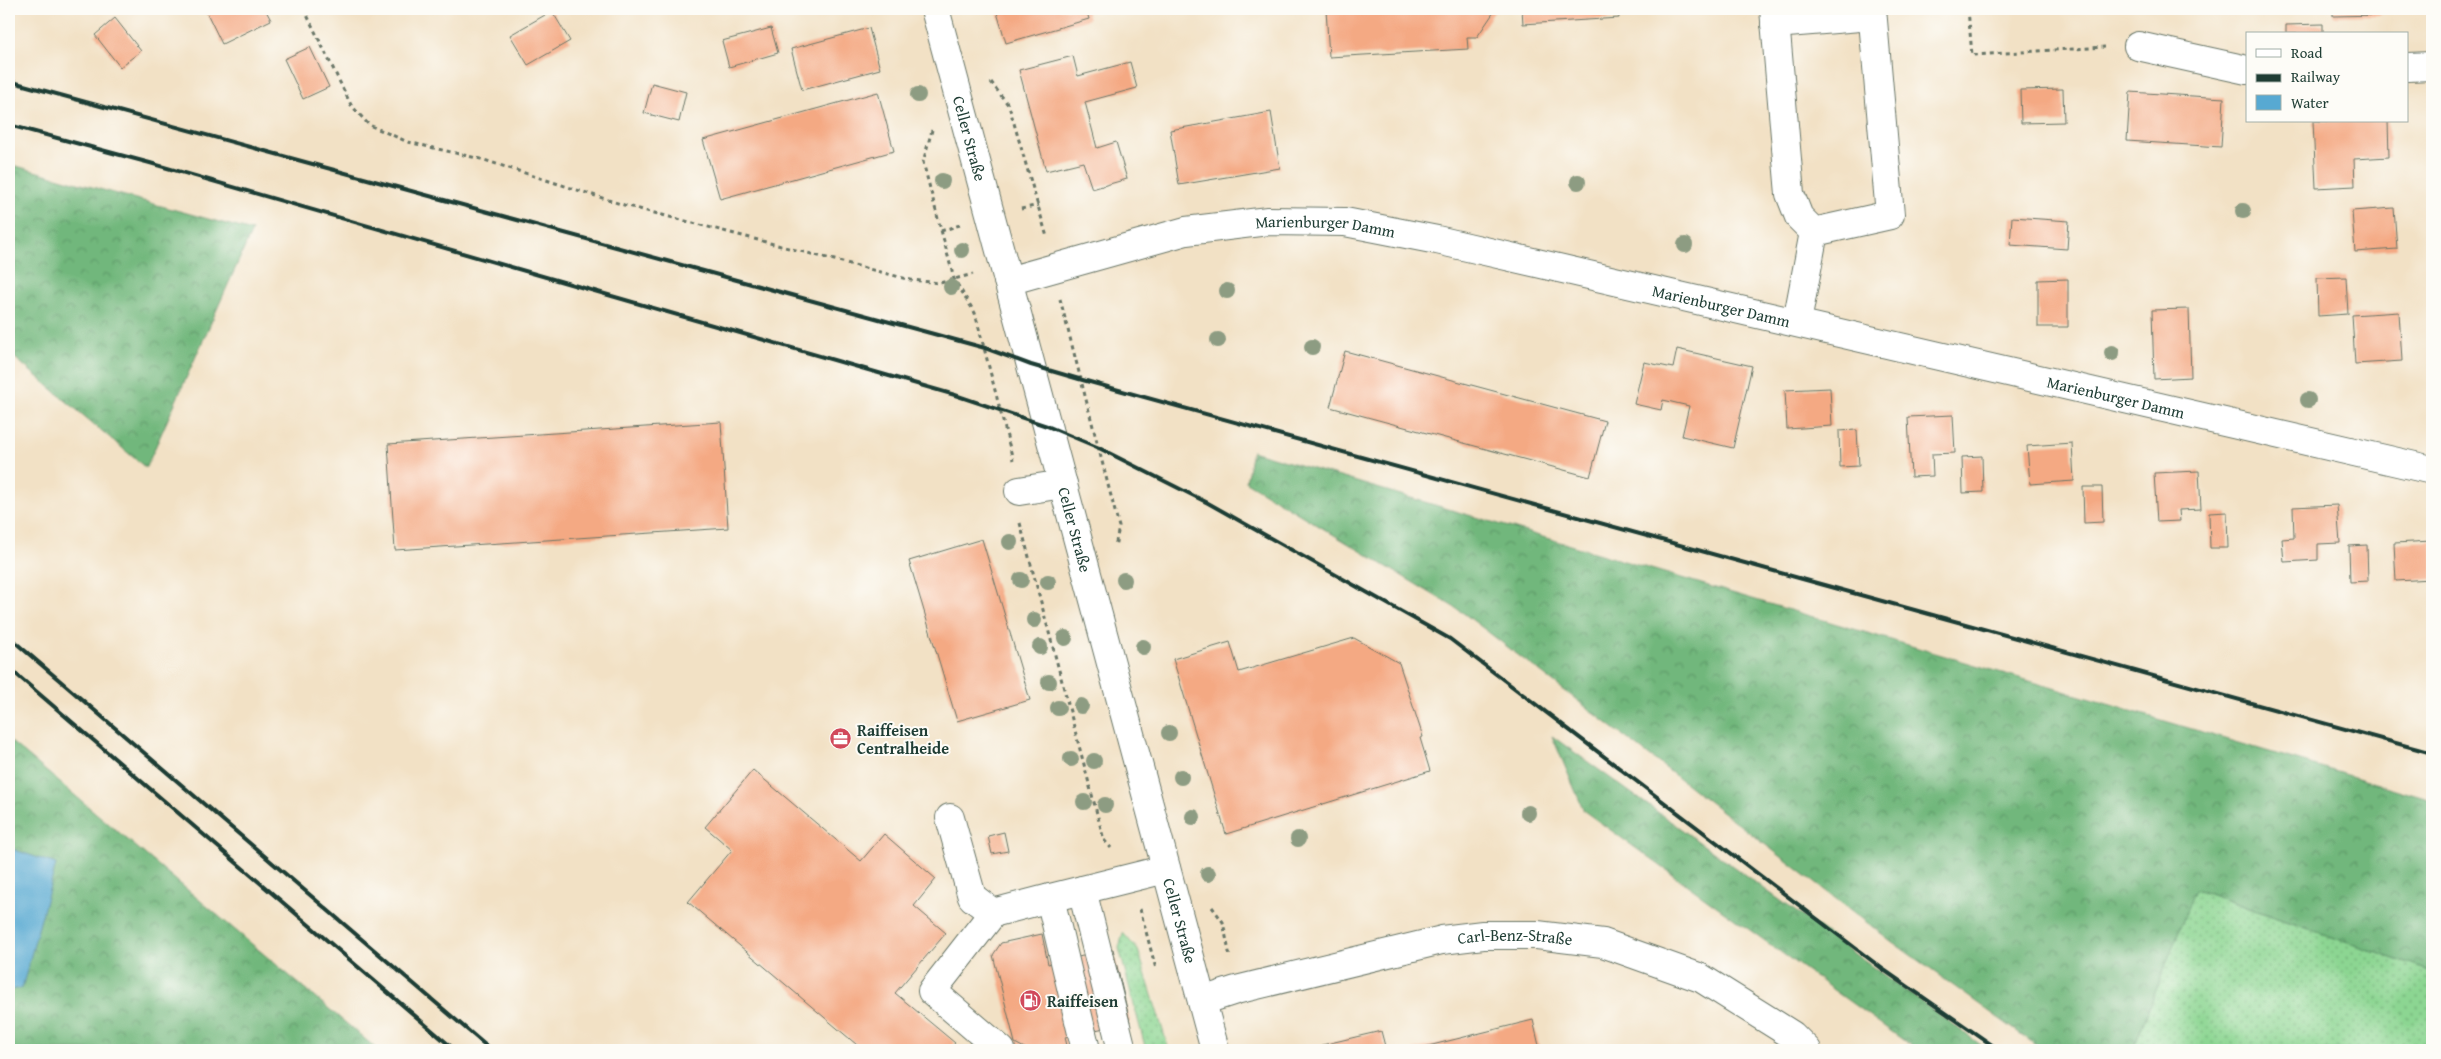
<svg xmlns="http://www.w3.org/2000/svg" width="2441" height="1059" viewBox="0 0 2441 1059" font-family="'Gentium Book Plus',serif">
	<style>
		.grass { fill: url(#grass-dots); stroke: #568a63 }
		.forest { fill: url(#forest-crowns); stroke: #487a58 }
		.water { fill: #57a9d2; stroke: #3b7383 }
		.building { fill: #f4a983 }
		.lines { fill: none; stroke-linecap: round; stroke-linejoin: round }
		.minor-casing { stroke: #697667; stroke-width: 30 }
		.major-casing { stroke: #697667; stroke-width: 30 }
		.path { stroke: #697667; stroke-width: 3; stroke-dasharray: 4 4; stroke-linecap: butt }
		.minor { stroke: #fff; stroke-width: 28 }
		.major { stroke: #fff; stroke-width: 28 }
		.rail { stroke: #1f3d34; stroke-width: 4 }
		.tree { fill: #8d9c82 }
		.labels { text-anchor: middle; stroke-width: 4; stroke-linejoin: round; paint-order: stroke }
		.street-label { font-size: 16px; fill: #1f3d34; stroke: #fdfcf7 }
		.poi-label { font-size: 16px; font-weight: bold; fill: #1f3d34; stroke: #fdfcf7; text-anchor: start }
	</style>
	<defs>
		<pattern id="grass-dots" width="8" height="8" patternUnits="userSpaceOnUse" patternTransform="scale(1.25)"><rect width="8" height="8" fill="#8cd692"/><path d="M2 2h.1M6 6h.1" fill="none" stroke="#72af78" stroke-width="1.8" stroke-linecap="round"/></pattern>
		<pattern id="forest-crowns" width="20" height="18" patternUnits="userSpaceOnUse" patternTransform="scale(1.25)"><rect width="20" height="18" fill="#71b77c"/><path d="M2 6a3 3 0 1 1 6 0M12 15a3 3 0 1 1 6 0" fill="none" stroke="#5c9666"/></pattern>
	</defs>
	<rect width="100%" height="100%" fill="#fdfcf7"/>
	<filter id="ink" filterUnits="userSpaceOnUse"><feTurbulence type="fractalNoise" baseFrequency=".02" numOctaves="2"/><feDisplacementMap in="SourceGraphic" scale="10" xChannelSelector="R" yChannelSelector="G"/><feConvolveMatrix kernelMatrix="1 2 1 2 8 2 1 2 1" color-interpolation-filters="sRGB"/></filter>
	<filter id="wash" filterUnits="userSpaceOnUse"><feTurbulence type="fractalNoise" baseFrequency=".0096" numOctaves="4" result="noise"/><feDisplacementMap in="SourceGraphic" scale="20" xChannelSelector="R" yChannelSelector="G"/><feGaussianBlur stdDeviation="1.12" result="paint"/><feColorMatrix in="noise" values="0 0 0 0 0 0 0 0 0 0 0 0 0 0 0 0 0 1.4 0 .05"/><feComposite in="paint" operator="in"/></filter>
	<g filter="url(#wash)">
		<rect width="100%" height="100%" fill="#f2e1c5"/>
		<path class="grass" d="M 2194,889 L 2432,972 L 2432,1045 L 2430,1050 L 2133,1050 Z
			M 1123,933 L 1138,950 L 1169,1050 L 1146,1050 L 1119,948 Z"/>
		<path class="forest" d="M 9,164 L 252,231 L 146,468 L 9,353 Z
			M 1252,451 L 2432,800 L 2432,972 L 2195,889 L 2133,1050 L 2043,1050 L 1891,941 L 1462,612 L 1246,482 Z
			M 1552,736 L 1988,1050 L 1917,1050 L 1584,811 Z
			M 9,740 L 378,1050 L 9,1050 L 9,990 L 22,988 L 56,864 L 9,848 Z"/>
		<path class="water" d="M 9,848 L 56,864 L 22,988 L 9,990 Z"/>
		<g id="blocks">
			<path class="building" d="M 205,9 L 265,9 L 271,20 L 222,44 Z
				M 996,9 L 1086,9 L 1089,19 L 1006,43 Z
				M 1326,9 L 1496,9 L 1477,37 L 1467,37 L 1468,49 L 1329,57 Z
				M 1522,9 L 1618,9 L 1619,18 L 1523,24 Z
				M 2333,9 L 2381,9 L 2381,15 L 2333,16 Z
				M 552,11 L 570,41 L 528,65 L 510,35 Z
				M 115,18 L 141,51 L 120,67 L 95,35 Z
				M 2323,24 L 2323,34 L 2286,34 L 2286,25 Z
				M 771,28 L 778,53 L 729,67 L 722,41 Z
				M 869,28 L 880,69 L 802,90 L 791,49 Z
				M 310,47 L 329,87 L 303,99 L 284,59 Z
				M 1073,56 L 1078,76 L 1130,62 L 1137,88 L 1085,102 L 1097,148 L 1116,142 L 1127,179 L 1092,189 L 1083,162 L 1046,171 L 1019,70 Z
				M 652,83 L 686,92 L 679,122 L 644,113 Z
				M 2063,89 L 2064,122 L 2021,123 L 2020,90 Z
				M 878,92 L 894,151 L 720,199 L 703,140 Z
				M 2130,92 L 2224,98 L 2221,147 L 2127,141 Z
				M 1271,112 L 1280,168 L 1179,185 L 1170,130 Z
				M 2313,121 L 2388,121 L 2389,157 L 2354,159 L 2355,186 L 2316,188 Z
				M 2394,208 L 2397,249 L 2355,252 L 2352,211 Z
				M 2012,217 L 2069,221 L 2067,249 L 2010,245 Z
				M 2346,277 L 2348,314 L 2318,316 L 2317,278 Z
				M 2068,279 L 2068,327 L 2038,327 L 2038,280 Z
				M 2189,309 L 2191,377 L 2154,379 L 2152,310 Z
				M 2399,312 L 2402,361 L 2355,364 L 2352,315 Z
				M 1677,349 L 1752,366 L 1733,448 L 1682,436 L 1689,406 L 1663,400 L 1661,410 L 1634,404 L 1644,362 L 1673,368 Z
				M 1345,351 L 1605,421 L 1590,477 L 1330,407 Z
				M 1830,388 L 1832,426 L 1787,429 L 1785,390 Z
				M 1953,415 L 1955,453 L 1932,454 L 1933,476 L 1911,477 L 1908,417 Z
				M 721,422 L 728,528 L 395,550 L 388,444 Z
				M 1857,430 L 1859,466 L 1840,467 L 1839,431 Z
				M 2072,443 L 2074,481 L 2030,484 L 2027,446 Z
				M 1982,456 L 1983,492 L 1963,493 L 1962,457 Z
				M 2199,471 L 2201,509 L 2179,510 L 2180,521 L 2157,522 L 2154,473 Z
				M 2083,487 L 2102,487 L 2103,522 L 2084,523 Z
				M 2337,505 L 2340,543 L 2318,544 L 2318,560 L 2284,562 L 2282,539 L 2294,538 L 2293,507 Z
				M 2227,512 L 2228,548 L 2210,548 L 2209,513 Z
				M 982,539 L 1030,700 L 957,721 L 909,561 Z
				M 2432,541 L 2432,579 L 2396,581 L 2394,543 Z
				M 2367,545 L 2368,581 L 2350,582 L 2349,546 Z
				M 1354,638 L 1399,663 L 1423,737 L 1420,738 L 1430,771 L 1226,834 L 1173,659 L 1230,642 L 1239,672 Z
				M 753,770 L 861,861 L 884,834 L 936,879 L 914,906 L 946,933 L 895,993 L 955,1043 L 949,1050 L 863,1050 L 688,902 L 732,850 L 705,827 Z
				M 1004,832 L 1008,851 L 992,854 L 988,836 Z
				M 1042,934 L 1048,964 L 1113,949 L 1130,1022 L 1065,1037 L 1068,1050 L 1028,1050 L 1015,1043 L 993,955 L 1001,943 Z
				M 1533,1020 L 1540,1050 L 1412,1050 Z
				M 1381,1031 L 1386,1050 L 1323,1050 L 1322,1045 Z"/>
		</g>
	</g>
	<g filter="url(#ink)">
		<use href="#blocks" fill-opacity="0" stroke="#697667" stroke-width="1"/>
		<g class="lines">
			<defs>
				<g id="minor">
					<path d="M 1774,9 L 1790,194 L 1799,217 L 1814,232"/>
					<path d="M 1775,24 L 1872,16"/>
					<path d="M 2138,46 L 2247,70"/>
					<path d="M 2407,67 L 2432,66"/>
					<path d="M 1814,232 L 1890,215 L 1872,9"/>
					<path id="s1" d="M 1008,281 L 1186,231 L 1268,221 L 1345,222 L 1437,240 L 2432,470"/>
					<path d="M 1797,322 L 1814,232"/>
					<path d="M 1019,491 L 1063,484"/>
					<path d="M 950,818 L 972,897 L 993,913"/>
					<path d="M 1082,890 L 1122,1050"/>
					<path id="s2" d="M 1202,1001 L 1236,990 L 1442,940 L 1483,935 L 1537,935 L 1603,943 L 1701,978 L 1792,1035 L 1807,1050"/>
					<path d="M 1001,1050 L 932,991 L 993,913 L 1050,898"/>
					<path d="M 1086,1050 L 1050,898 L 1166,869"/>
				</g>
				<g id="major">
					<path id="s3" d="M 935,9 L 1215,1050"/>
				</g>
			</defs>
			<use href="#minor" class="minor-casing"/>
			<use href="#major" class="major-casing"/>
			<path class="path" d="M 304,9 L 351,105 L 369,125 L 408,142 L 481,159 L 624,205 L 911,280 L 940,283 L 973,274
				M 1968,9 L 1972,55 L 2105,47
				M 991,82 L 1009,106 L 1047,237
				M 932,130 L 923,162 L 954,279 L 975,313 L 1013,460
				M 1021,209 L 1039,205
				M 941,231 L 960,225
				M 1060,299 L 1119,527 L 1115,547
				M 1020,523 L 1104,840 L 1111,848
				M 1212,907 L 1223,922 L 1230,957
				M 1140,909 L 1156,969"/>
			<use href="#minor" class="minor"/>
			<use href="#major" class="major"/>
			<path class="rail" d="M 9,81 L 985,348 L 1031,365 L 1079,379 L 2432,753
				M 9,125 L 150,163 L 955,395 L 1047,426 L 1097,447 L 1208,503 L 1450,639 L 1884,970 L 1999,1050
				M 9,637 L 491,1050
				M 9,668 L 455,1050"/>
		</g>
		<g class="tree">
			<circle cx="918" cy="95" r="8"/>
			<circle cx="942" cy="181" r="8"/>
			<circle cx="1578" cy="182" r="8"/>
			<circle cx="2243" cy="211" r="8"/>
			<circle cx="1685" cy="245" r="8"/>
			<circle cx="962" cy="250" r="8"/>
			<circle cx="951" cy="287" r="8"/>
			<circle cx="1227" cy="291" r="8"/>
			<circle cx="1218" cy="340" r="8"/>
			<circle cx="1312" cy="347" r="8"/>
			<circle cx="2112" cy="353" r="8"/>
			<circle cx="2308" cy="400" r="8"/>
			<circle cx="1010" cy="542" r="8"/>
			<circle cx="1021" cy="580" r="8"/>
			<circle cx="1124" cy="580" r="8"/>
			<circle cx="1048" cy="582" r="8"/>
			<circle cx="1034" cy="620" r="8"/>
			<circle cx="1065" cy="638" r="8"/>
			<circle cx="1040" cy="647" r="8"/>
			<circle cx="1143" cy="647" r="8"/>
			<circle cx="1049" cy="682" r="8"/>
			<circle cx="1081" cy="706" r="8"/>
			<circle cx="1058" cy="708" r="8"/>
			<circle cx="1169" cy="733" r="8"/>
			<circle cx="1071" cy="759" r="8"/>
			<circle cx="1094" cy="761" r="8"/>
			<circle cx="1181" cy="777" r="8"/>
			<circle cx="1084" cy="802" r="8"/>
			<circle cx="1105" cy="805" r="8"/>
			<circle cx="1528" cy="813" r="8"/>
			<circle cx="1193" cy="817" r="8"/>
			<circle cx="1298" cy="839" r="8"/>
			<circle cx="1208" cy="874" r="8"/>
		</g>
	</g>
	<defs>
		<symbol id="office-disc" viewBox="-11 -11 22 22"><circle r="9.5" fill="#d1495b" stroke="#fdfcf7"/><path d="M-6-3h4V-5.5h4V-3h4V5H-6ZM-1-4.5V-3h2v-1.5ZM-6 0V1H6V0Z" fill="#fff"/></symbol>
		<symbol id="fuel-disc" viewBox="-11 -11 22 22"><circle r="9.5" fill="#d1495b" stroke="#fdfcf7"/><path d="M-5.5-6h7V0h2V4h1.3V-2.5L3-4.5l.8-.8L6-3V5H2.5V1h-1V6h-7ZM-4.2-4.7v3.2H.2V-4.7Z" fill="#fff"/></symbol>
	</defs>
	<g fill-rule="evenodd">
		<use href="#office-disc" x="828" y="726" width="25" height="25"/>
		<use href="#fuel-disc" x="1018" y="988" width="25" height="25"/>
	</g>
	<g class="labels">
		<g class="street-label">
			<text dy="6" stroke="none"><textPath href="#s3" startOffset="134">Celler Straße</textPath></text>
			<text dy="6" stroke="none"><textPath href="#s1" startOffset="325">Marienburger Damm</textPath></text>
			<text dy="6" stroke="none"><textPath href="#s1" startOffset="730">Marienburger Damm</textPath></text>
			<text dy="6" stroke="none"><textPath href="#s1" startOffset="1135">Marienburger Damm</textPath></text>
			<text dy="6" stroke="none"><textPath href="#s3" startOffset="539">Celler Straße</textPath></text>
			<text dy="6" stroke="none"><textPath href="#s3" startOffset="944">Celler Straße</textPath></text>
			<text dy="6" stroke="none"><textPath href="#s2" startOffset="321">Carl-Benz-Straße</textPath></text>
		</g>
		<g class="poi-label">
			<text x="857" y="736">Raiffeisen<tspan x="857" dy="18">Centralheide</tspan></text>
			<text x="1047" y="1007">Raiffeisen</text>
		</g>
	</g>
	<rect width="2441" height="1059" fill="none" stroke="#fdfcf7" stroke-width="30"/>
	<rect x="2246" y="32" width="162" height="90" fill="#fdfcf7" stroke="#a4b0a9"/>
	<rect x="2256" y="49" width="25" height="8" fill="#ffffff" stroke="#a4b0a9"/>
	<text x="2291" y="58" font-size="15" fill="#1f3d34">Road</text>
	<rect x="2256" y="74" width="25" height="8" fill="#1f3d34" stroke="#a4b0a9"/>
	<text x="2291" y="82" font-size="15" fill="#1f3d34">Railway</text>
	<rect x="2256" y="95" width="25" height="15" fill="#57a9d2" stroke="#a4b0a9"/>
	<text x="2291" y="108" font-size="15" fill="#1f3d34">Water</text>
</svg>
